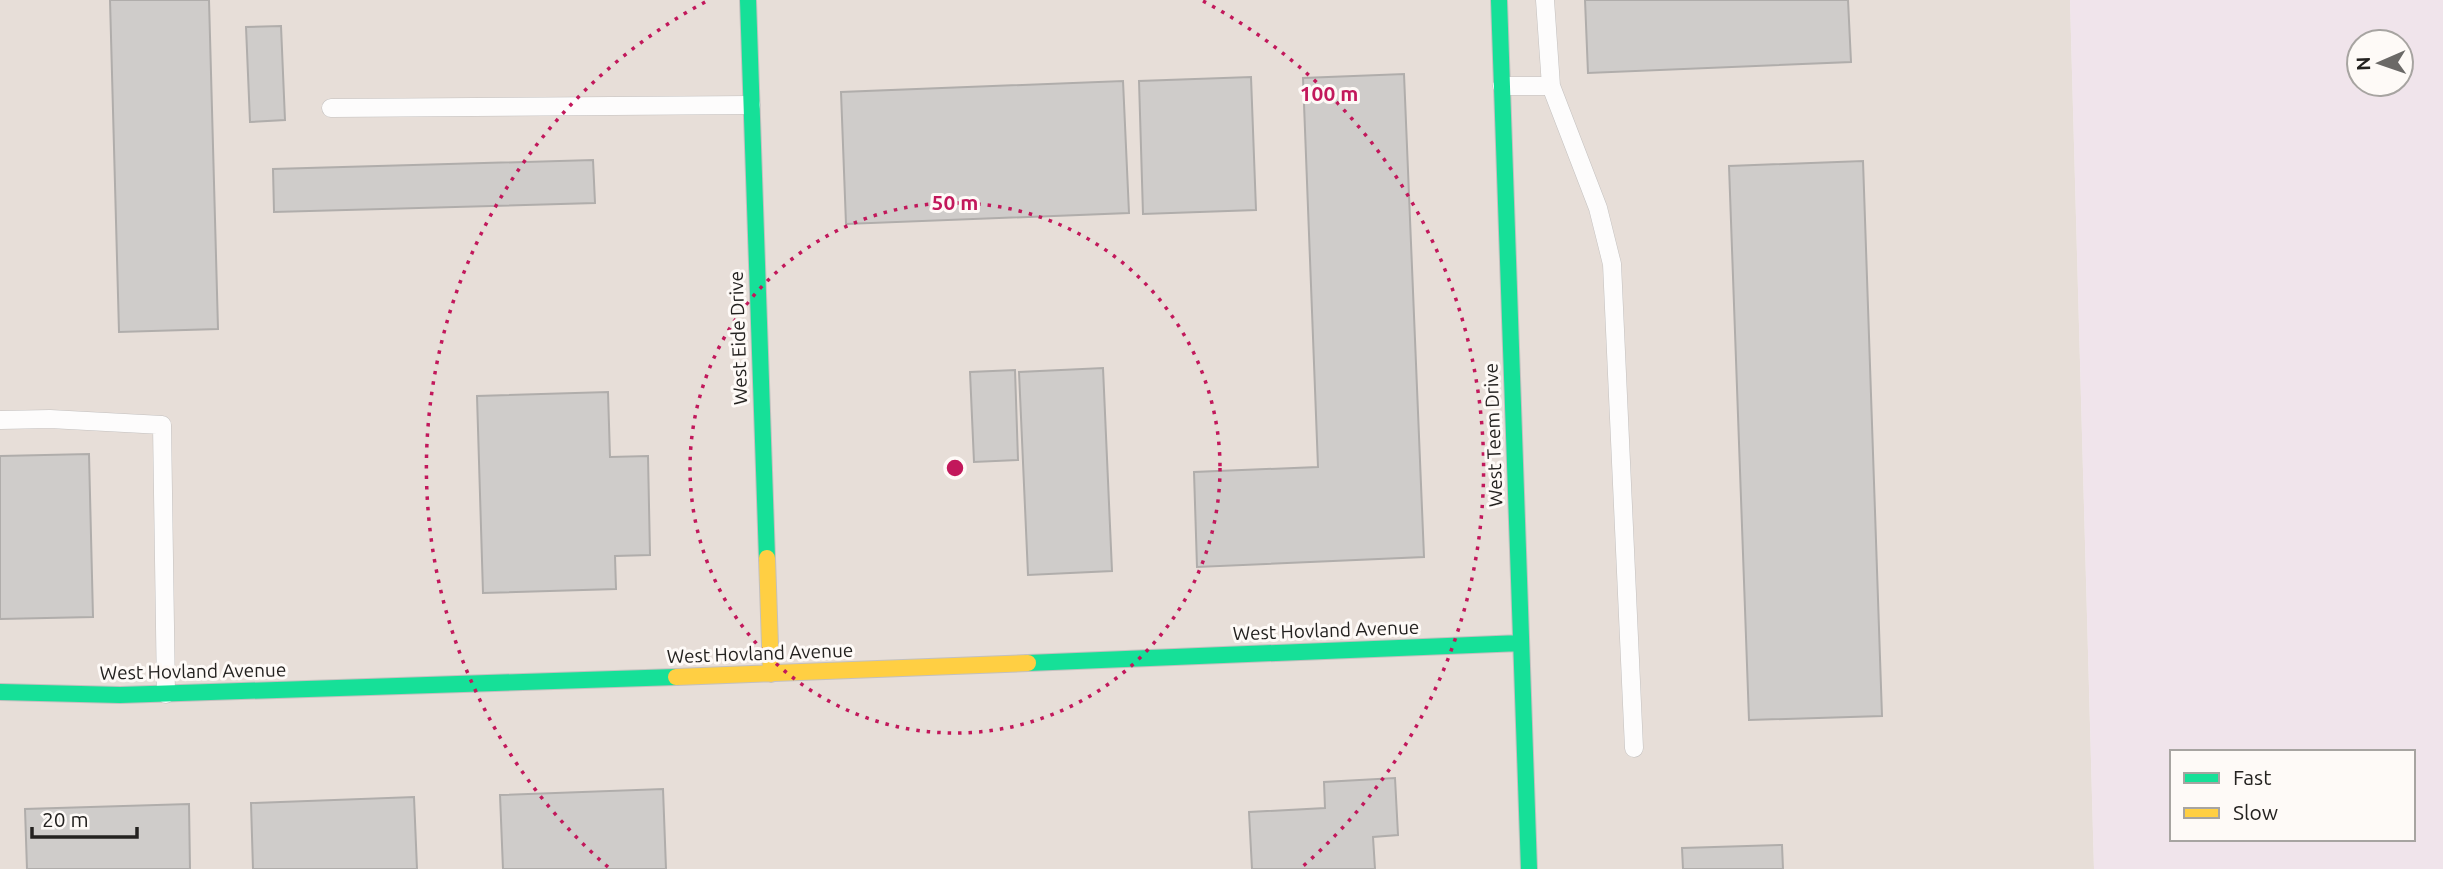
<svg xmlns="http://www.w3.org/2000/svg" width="2443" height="869" viewBox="0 0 2443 869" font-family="Ubuntu,sans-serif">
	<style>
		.built { fill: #e7ded8 }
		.industrial { fill: #f0e4eb; fill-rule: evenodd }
		.building { fill: #cfccca; stroke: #b0adab; stroke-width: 2 }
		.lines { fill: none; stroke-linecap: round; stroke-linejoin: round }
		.lane-casing { stroke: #c3c0bf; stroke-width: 19 }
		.fast-casing { stroke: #c3c0bf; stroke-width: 18 }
		.slow-casing { stroke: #c3c0bf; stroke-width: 18 }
		.lane { stroke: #fdfcfc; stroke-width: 18 }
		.fast { stroke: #16e098; stroke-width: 16 }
		.slow { stroke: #ffcf43; stroke-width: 16 }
		.ring { fill: none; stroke: #c2185b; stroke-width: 3.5; stroke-dasharray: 3.5 7 }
		.labels { text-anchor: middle; stroke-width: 6; stroke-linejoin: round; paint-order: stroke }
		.street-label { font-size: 19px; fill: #242220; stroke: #fefaf7 }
		.centre { fill: #c2185b; stroke: #fefaf7; stroke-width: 3.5 }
		.ring-label { font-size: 21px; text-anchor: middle; font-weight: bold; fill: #c2185b; stroke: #fefaf7; stroke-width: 6; stroke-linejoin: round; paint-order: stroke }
	</style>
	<rect width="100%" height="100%" fill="#f0edea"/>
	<path class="built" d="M 0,0 L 2070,0 L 2094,869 L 0,869 Z"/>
	<path class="industrial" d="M 2070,0 L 2443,0 L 2443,869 L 2094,869 ZM 2359,42 L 2401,42 L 2401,84 L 2359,84 ZM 2172,752 L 2413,752 L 2413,839 L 2172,839 Z"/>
	<path class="building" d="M 110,0 L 209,0 L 218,329 L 119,332 Z
		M 1585,0 L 1848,0 L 1851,62 L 1588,73 Z
		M 281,26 L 285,120 L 250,122 L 246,27 Z
		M 1404,74 L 1424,557 L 1197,567 L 1194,472 L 1318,467 L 1303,78 Z
		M 1251,77 L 1256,210 L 1143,214 L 1139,81 Z
		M 1123,81 L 1129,213 L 846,224 L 841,92 Z
		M 593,160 L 595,203 L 274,212 L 273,169 Z
		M 1863,161 L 1882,716 L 1749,720 L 1729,166 Z
		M 1103,368 L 1112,571 L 1028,575 L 1019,372 Z
		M 1015,370 L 1018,460 L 974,462 L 970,372 Z
		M 608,392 L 610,457 L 648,456 L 650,555 L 615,556 L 616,589 L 483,593 L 477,396 Z
		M 89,454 L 93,617 L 0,619 L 0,456 Z
		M 1395,778 L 1398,835 L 1373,837 L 1375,869 L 1252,869 L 1249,812 L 1325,808 L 1324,782 Z
		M 663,789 L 666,869 L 503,869 L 500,795 Z
		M 414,797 L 417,869 L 253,869 L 251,803 Z
		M 189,804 L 190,869 L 27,869 L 25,809 Z
		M 1782,845 L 1783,869 L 1683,869 L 1682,848 Z"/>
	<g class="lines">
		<defs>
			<path id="lane" d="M 1545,0 L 1551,86 L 1598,208 L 1612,264 L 1634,748
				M 1502,86 L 1551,86
				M 331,108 L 751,105
				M 0,420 L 50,419 L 162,425 L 166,694"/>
			<path id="fast" d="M 748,0 L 767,558
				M 1499,0 L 1529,869
				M 1028,663 L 1521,643
				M 0,692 L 120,695 L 676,677"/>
			<path id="slow" d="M 767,558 L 771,674
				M 676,677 L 1028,663"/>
		</defs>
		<use href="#lane" class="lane-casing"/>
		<use href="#fast" class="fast-casing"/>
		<use href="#slow" class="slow-casing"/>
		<use href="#lane" class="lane"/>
		<use href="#fast" class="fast"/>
		<use href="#slow" class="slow"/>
	</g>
	<g class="ring">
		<circle cx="955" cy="468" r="265"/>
		<path d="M608 867A529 529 0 0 1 707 1M1203 1A529 529 0 0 1 1302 867"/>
	</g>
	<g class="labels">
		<g class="street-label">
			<text transform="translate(738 338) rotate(-92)" y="7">West Eide Drive</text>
			<text transform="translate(1493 435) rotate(-92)" y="7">West Teem Drive</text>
			<text transform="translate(1326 630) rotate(-2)" y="7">West Hovland Avenue</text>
			<text transform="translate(760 653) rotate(-2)" y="7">West Hovland Avenue</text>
			<text transform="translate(193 671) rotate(-1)" y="7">West Hovland Avenue</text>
		</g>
	</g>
	<circle cx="955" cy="468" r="10" class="centre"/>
	<g class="ring-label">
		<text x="1329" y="101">100 m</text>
		<text x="955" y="210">50 m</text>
	</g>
	<rect x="2170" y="750" width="245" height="91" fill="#fefaf7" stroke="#a7a4a1" stroke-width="2"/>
	<rect x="2184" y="773" width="35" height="10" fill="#16e098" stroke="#a7a4a1" stroke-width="2"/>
	<text x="2233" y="785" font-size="21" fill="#242220">Fast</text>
	<rect x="2184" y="808" width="35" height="10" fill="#ffcf43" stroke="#a7a4a1" stroke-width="2"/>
	<text x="2233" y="820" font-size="21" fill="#242220">Slow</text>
	<g transform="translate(2380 63) rotate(268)"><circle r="33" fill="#fefaf7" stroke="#a7a4a1" stroke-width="2"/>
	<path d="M0-5L12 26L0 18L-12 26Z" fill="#6b6967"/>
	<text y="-10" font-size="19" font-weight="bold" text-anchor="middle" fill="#242220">N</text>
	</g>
	<path d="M32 827v10h105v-10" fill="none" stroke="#242220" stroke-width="3.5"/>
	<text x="42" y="827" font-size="21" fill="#242220" stroke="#fefaf7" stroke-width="5" paint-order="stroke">20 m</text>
</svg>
